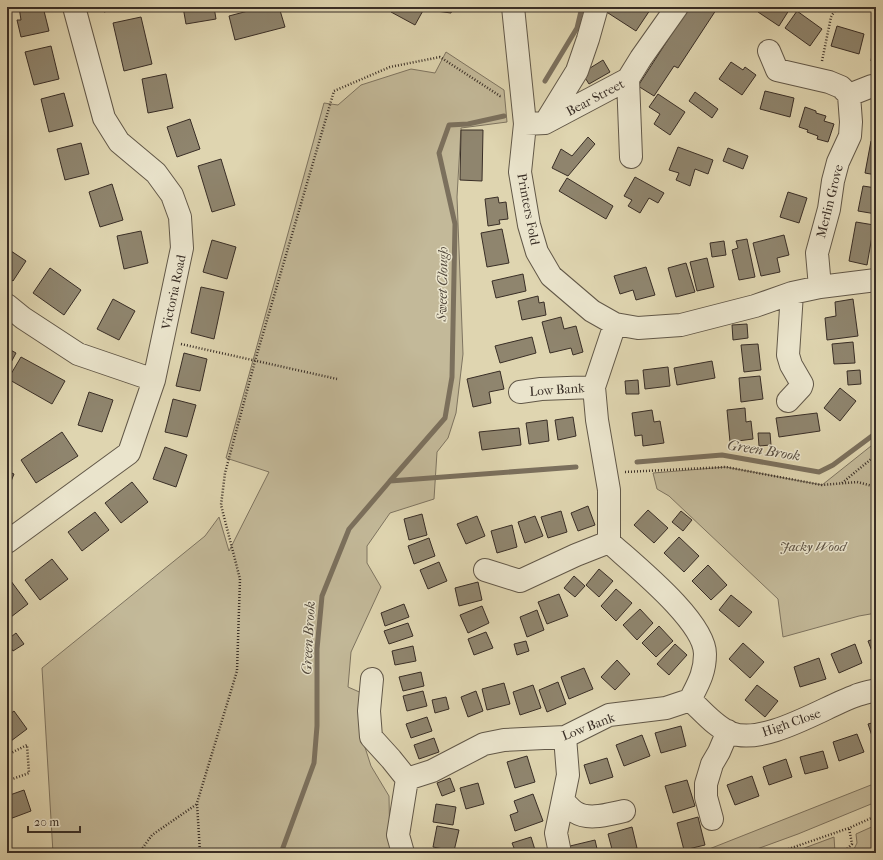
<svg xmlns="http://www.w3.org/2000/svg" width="883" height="860" viewBox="0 0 883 860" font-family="'IM FELL French Canon',serif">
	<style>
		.green { fill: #c3b999; stroke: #7e7460 }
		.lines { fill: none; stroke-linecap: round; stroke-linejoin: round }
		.stream { stroke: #7b705d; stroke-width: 5 }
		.building { fill: #8f856e; stroke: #392e26 }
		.minor-casing { stroke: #625848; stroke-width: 24 }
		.path { stroke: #392e26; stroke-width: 2.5; stroke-dasharray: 1 2; stroke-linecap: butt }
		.minor { stroke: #eae4cc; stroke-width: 22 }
		.labels { text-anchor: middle; stroke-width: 3; stroke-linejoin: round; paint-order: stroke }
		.street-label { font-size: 13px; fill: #392e26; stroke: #eae4cc }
		.park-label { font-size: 13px; font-style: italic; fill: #554a3d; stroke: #eae4cc }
		.water-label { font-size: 14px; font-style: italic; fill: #544a3d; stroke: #eae4cc }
	</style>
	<rect width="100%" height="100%" fill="#dfd5b0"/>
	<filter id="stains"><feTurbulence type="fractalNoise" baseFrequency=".005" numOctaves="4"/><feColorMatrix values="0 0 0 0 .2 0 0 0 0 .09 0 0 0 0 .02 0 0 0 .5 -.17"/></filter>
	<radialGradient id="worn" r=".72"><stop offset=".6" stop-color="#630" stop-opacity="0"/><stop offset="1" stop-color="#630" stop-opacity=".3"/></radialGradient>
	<path class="green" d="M 446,52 L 504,90 L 507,122 L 461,128 L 457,197 L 463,354 L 456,413 L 448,438 L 437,452 L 434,499 L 390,513 L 367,546 L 367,563 L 381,587 L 351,652 L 348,687 L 364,694 L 362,738 L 371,766 L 389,796 L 390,853 L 53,853 L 42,668 L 205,536 L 219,517 L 229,551 L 269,472 L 226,458 L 324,103 L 338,105 L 361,85 L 411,69 L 435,73 Z
		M 876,442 L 876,613 L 859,616 L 783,637 L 778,599 L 669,496 L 657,489 L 653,473 L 726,467 L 822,485 Z
		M 876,783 L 876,802 L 798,834 L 746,853 L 699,853 Z
		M 876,825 L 876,853 L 852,853 L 857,843 L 856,834 Z
		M 834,837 L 835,852 L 831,853 L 791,853 Z"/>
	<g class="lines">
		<path class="stream" d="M 545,81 L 577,28 L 582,7
			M 637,462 L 722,455 L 819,472 L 833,465 L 876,433
			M 390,481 L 445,418 L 452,377 L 455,224 L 439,153 L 449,125 L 468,124 L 504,116
			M 281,853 L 314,763 L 317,726 L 317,649 L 322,596 L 349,529 L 390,481 L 576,467"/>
	</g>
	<path class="building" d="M 19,7 L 43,7 L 49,31 L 21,37 L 17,20 L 21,20 Z
		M 102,7 L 122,7 L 104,12 Z
		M 183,7 L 214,7 L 216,19 L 186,24 Z
		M 263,7 L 279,7 L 285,27 L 235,40 L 229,16 Z
		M 394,7 L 425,7 L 415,25 L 391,12 Z
		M 437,7 L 453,7 L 451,13 L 436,11 Z
		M 607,7 L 652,7 L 636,31 L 605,11 Z
		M 689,7 L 718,7 L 678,68 L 674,66 L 654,96 L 638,86 Z
		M 761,7 L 791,7 L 779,26 L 758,12 Z
		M 797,11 L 822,29 L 810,46 L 785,28 Z
		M 141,17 L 152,64 L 124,71 L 113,23 Z
		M 837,26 L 864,34 L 859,54 L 831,46 Z
		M 874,41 L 876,41 L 876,62 L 871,61 Z
		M 51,46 L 59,79 L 34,85 L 25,52 Z
		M 603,60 L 610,72 L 589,84 L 582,73 Z
		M 731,62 L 743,70 L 745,67 L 756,75 L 742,95 L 719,79 Z
		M 166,74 L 173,108 L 148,113 L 142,79 Z
		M 765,91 L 794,98 L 790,117 L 760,109 Z
		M 695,92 L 718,109 L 712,118 L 689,101 Z
		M 64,93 L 73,126 L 49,132 L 41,99 Z
		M 658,94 L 685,112 L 670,135 L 654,124 L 660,114 L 649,107 Z
		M 805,107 L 816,111 L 816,113 L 826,116 L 824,121 L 834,124 L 828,142 L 817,139 L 818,136 L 807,132 L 808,130 L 799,127 Z
		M 190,119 L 200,149 L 177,157 L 167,127 Z
		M 461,130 L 483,130 L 482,181 L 460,180 Z
		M 588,137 L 595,144 L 568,176 L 552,168 L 561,149 L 572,156 Z
		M 871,141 L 876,142 L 876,175 L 865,173 Z
		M 81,143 L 89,174 L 65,180 L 57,149 Z
		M 678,147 L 713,160 L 708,174 L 695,169 L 690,186 L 676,180 L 679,173 L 669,170 Z
		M 728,148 L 748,156 L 743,169 L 723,161 Z
		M 221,159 L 235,205 L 212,212 L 198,166 Z
		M 635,177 L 664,193 L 658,203 L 649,198 L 640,213 L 628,206 L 632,200 L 624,196 Z
		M 567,178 L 613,206 L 606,219 L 559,191 Z
		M 112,184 L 123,220 L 100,227 L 89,192 Z
		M 863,186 L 876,188 L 876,214 L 858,211 Z
		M 788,192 L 807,198 L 799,223 L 780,217 Z
		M 498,197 L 499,203 L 506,202 L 508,219 L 499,220 L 500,224 L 488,226 L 485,199 Z
		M 856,222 L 874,225 L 867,265 L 849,261 Z
		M 502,229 L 509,263 L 487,267 L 481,233 Z
		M 141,231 L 148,263 L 124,269 L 117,236 Z
		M 784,235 L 789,255 L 777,258 L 780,272 L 761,276 L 753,243 Z
		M 747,239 L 755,277 L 739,280 L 732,250 L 738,248 L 736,241 Z
		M 212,240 L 236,247 L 227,279 L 203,272 Z
		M 724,241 L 726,255 L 712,257 L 710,243 Z
		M 8,249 L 26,261 L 13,281 L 7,277 Z
		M 707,258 L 714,287 L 697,291 L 690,262 Z
		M 686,263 L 695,292 L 676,297 L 668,268 Z
		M 646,267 L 655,295 L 636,300 L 633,290 L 620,294 L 614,276 Z
		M 50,268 L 81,290 L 64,315 L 33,293 Z
		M 523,274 L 526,291 L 496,298 L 492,281 Z
		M 201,287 L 224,292 L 214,339 L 191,333 Z
		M 538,296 L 539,303 L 544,302 L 546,315 L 522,320 L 518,301 Z
		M 113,299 L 135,311 L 119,340 L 97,329 Z
		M 853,299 L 858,336 L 827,340 L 825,318 L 836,316 L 835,302 Z
		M 561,317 L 564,329 L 576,326 L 583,352 L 573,355 L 571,348 L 550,353 L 542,322 Z
		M 747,324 L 748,338 L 733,340 L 732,325 Z
		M 532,337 L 536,353 L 500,363 L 495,346 Z
		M 853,342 L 855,363 L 834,364 L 832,344 Z
		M 758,344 L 761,370 L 744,372 L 741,345 Z
		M 7,348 L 16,353 L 7,370 Z
		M 184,353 L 207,359 L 200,391 L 176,386 Z
		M 21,357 L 65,381 L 52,404 L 8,379 Z
		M 712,361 L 715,378 L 677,385 L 674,368 Z
		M 668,367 L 670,386 L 645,389 L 643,370 Z
		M 860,370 L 861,384 L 848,385 L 847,371 Z
		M 500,371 L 504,389 L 489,392 L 491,403 L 473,407 L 467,379 Z
		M 760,376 L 763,399 L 741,402 L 739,378 Z
		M 638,380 L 639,394 L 626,394 L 625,381 Z
		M 840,388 L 856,401 L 840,421 L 824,408 Z
		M 89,392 L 113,400 L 102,432 L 78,425 Z
		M 173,399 L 196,405 L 187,437 L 165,432 Z
		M 745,408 L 746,422 L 751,421 L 753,439 L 730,442 L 727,410 Z
		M 652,410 L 654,422 L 660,421 L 664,443 L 643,446 L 642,435 L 635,436 L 632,413 Z
		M 817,413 L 820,431 L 779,437 L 776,418 Z
		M 573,417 L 576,436 L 558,440 L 555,420 Z
		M 547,420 L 549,441 L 529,444 L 526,423 Z
		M 519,428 L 521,445 L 482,450 L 479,432 Z
		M 62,432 L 78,456 L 36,483 L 21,460 Z
		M 758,433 L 770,433 L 771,445 L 759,446 Z
		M 165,447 L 187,455 L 176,487 L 153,479 Z
		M 7,471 L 14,474 L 7,491 Z
		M 132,482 L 148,502 L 121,523 L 105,503 Z
		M 588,506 L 595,525 L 578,531 L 571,513 Z
		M 648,510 L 668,528 L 654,543 L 634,525 Z
		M 561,511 L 567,532 L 548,538 L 541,517 Z
		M 681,511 L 692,520 L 683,531 L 672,522 Z
		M 95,512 L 109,530 L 82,551 L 68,532 Z
		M 422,514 L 427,535 L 409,540 L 404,519 Z
		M 477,516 L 485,536 L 466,544 L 457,524 Z
		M 535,516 L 543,536 L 525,543 L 518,522 Z
		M 512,525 L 517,547 L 497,553 L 491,531 Z
		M 679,537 L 699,556 L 684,572 L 664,553 Z
		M 429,538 L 435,556 L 414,564 L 408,546 Z
		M 52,559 L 68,579 L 40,600 L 25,580 Z
		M 439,562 L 447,581 L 428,589 L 420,570 Z
		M 708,565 L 727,585 L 711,600 L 692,581 Z
		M 599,569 L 613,581 L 599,597 L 586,585 Z
		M 574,576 L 585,586 L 575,597 L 564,588 Z
		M 8,577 L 28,604 L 7,620 L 7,578 Z
		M 478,582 L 482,600 L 459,606 L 455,588 Z
		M 616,589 L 632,603 L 616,621 L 601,606 Z
		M 559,594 L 568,616 L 547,624 L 538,602 Z
		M 731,595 L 752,612 L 739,627 L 719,610 Z
		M 404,604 L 409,617 L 385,626 L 381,613 Z
		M 482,606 L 489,623 L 468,633 L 460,615 Z
		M 640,609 L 653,623 L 637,640 L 623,625 Z
		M 537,610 L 544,630 L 527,637 L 520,617 Z
		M 408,623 L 413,636 L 389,644 L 384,631 Z
		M 659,626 L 673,641 L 656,657 L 642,643 Z
		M 486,632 L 493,648 L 474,655 L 468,639 Z
		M 16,633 L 24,644 L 13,651 L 7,642 L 7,640 Z
		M 876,638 L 876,658 L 875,659 L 868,641 Z
		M 526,641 L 529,651 L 517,655 L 514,644 Z
		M 743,643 L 764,662 L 750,678 L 729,659 Z
		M 675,644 L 687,655 L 669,675 L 657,664 Z
		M 855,644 L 862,663 L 839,673 L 831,654 Z
		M 413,646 L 416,661 L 395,665 L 392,651 Z
		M 819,658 L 826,679 L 800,687 L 794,667 Z
		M 617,660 L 630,674 L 615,690 L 601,677 Z
		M 584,668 L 593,689 L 569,699 L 561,677 Z
		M 421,672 L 424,686 L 403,691 L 399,677 Z
		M 558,682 L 566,704 L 547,712 L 539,690 Z
		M 504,683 L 510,704 L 487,710 L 482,689 Z
		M 533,685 L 541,708 L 520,715 L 513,692 Z
		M 757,685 L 778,701 L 765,717 L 745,700 Z
		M 423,691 L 427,706 L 407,711 L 403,696 Z
		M 476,691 L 483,711 L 468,717 L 461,697 Z
		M 446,697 L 449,709 L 435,713 L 432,700 Z
		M 14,711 L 27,729 L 7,744 L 7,716 Z
		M 427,717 L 432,731 L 411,738 L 406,724 Z
		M 876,722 L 876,745 L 875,745 L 868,724 Z
		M 681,726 L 686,746 L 661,753 L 655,733 Z
		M 857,734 L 864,752 L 839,761 L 833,742 Z
		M 642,735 L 650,756 L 624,766 L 616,745 Z
		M 434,738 L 439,752 L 419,759 L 414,745 Z
		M 823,751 L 828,768 L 805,774 L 800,757 Z
		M 527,756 L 535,782 L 515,788 L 507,762 Z
		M 607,758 L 613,777 L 590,784 L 584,765 Z
		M 786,759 L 792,777 L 769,785 L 763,767 Z
		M 752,776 L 759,796 L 735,805 L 727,785 Z
		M 450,778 L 455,791 L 442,796 L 437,783 Z
		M 687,780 L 695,806 L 673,813 L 665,786 Z
		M 478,783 L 484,804 L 466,809 L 460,788 Z
		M 24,790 L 31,811 L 7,820 L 7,796 Z
		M 533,794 L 543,821 L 515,831 L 510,815 L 518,812 L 514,801 Z
		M 436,804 L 456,807 L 453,825 L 433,822 Z
		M 698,817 L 705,845 L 684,850 L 677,823 Z
		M 437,826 L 459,830 L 454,851 L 433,847 Z
		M 632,827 L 637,848 L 613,853 L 608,834 Z
		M 531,837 L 536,853 L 516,853 L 512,843 Z
		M 595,840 L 598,853 L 572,853 L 570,846 Z"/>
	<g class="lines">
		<defs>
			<path id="minor" d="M 513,7 L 525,124 L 520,172 L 529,225 L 537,252 L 551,276 L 592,311 L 615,324 L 638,328 L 681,325 L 755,306 L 792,293 L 820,287 L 876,280
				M 769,51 L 777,70 L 829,82 L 841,87 L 849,95 L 851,122 L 850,136 L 838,162 L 833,181 L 829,209 L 817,253 L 820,287
				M 628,79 L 631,157
				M 849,95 L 872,86 L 876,86
				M 545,123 L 577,71 L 588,39 L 597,7
				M 525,124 L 545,123 L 628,79 L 641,58 L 677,7
				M 7,305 L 23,318 L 78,354 L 154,380
				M 520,392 L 541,389 L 594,387
				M 788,401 L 801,387 L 802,384 L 791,365 L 788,355 L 792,293
				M 7,542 L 129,453 L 154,380 L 182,248 L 180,217 L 172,195 L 156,173 L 119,142 L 104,118 L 74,7
				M 485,570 L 520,581 L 576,555 L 609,542 L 609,490 L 597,420 L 594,387 L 615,324
				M 372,679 L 369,711 L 371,737 L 391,759 L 407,779 L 432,771 L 484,744 L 504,740 L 565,737 L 609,715 L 666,708 L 690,700 C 698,684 705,673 705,654 C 705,621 633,564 609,542
				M 690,700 C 703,711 715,727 731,733 C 764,746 824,707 855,696 C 862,693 869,692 876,690
				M 563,801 C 567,804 570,809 575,812 C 589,821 609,814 624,811
				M 712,819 L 706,797 L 706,784 L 712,764 L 719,752 L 728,731
				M 403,853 L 398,835 L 407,779
				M 560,853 L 556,833 L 568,775 L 565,737"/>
		</defs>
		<use href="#minor" class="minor-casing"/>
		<path class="path" d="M 822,61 L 831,17 L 837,7
			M 181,344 L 337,379
			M 625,472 L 726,467 L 822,485 L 857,482 L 876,487
			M 842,483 L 876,455
			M 7,755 L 27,745 L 29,773 L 7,781
			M 139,853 L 152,835 L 197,804
			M 200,853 L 197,803 L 237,671 L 240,579 L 221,505 L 225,473 L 255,361 L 334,91 L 390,67 L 440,57 L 500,96 L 502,96
			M 777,853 L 849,828 L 876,816
			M 843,853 L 852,844 L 849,828"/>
		<use href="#minor" class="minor"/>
	</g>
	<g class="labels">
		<g class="street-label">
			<text transform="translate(595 97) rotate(-28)" y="5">Bear Street</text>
			<text transform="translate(829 201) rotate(-76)" y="5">Merlin Grove</text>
			<text transform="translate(529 209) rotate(79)" y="5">Printers Fold</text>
			<text transform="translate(173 292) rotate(-78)" y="5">Victoria Road</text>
			<text transform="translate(557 389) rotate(-4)" y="5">Low Bank</text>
			<text transform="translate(791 722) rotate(-19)" y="5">High Close</text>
			<text transform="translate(588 726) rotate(-21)" y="5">Low Bank</text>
		</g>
		<g class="park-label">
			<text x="813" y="551">Jacky Wood</text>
		</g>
		<g class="water-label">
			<text transform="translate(442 284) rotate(-89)" y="5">Sweet Clough</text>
			<text transform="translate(764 450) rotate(9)" y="5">Green Brook</text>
			<text transform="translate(308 638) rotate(-87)" y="5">Green Brook</text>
		</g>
	</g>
	<rect width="883" height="860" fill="none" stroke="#dfd5b0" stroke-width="24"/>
	<rect x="8" y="8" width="867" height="844" fill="none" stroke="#392e26" stroke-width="2"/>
	<rect x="12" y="12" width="859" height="836" fill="none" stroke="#392e26"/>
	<path d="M28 826v6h52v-6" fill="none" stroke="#392e26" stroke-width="2"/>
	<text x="34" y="826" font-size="12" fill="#392e26" stroke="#eae4cc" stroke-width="3" paint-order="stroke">20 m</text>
	<rect width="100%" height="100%" filter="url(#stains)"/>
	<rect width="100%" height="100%" fill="url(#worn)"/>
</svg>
